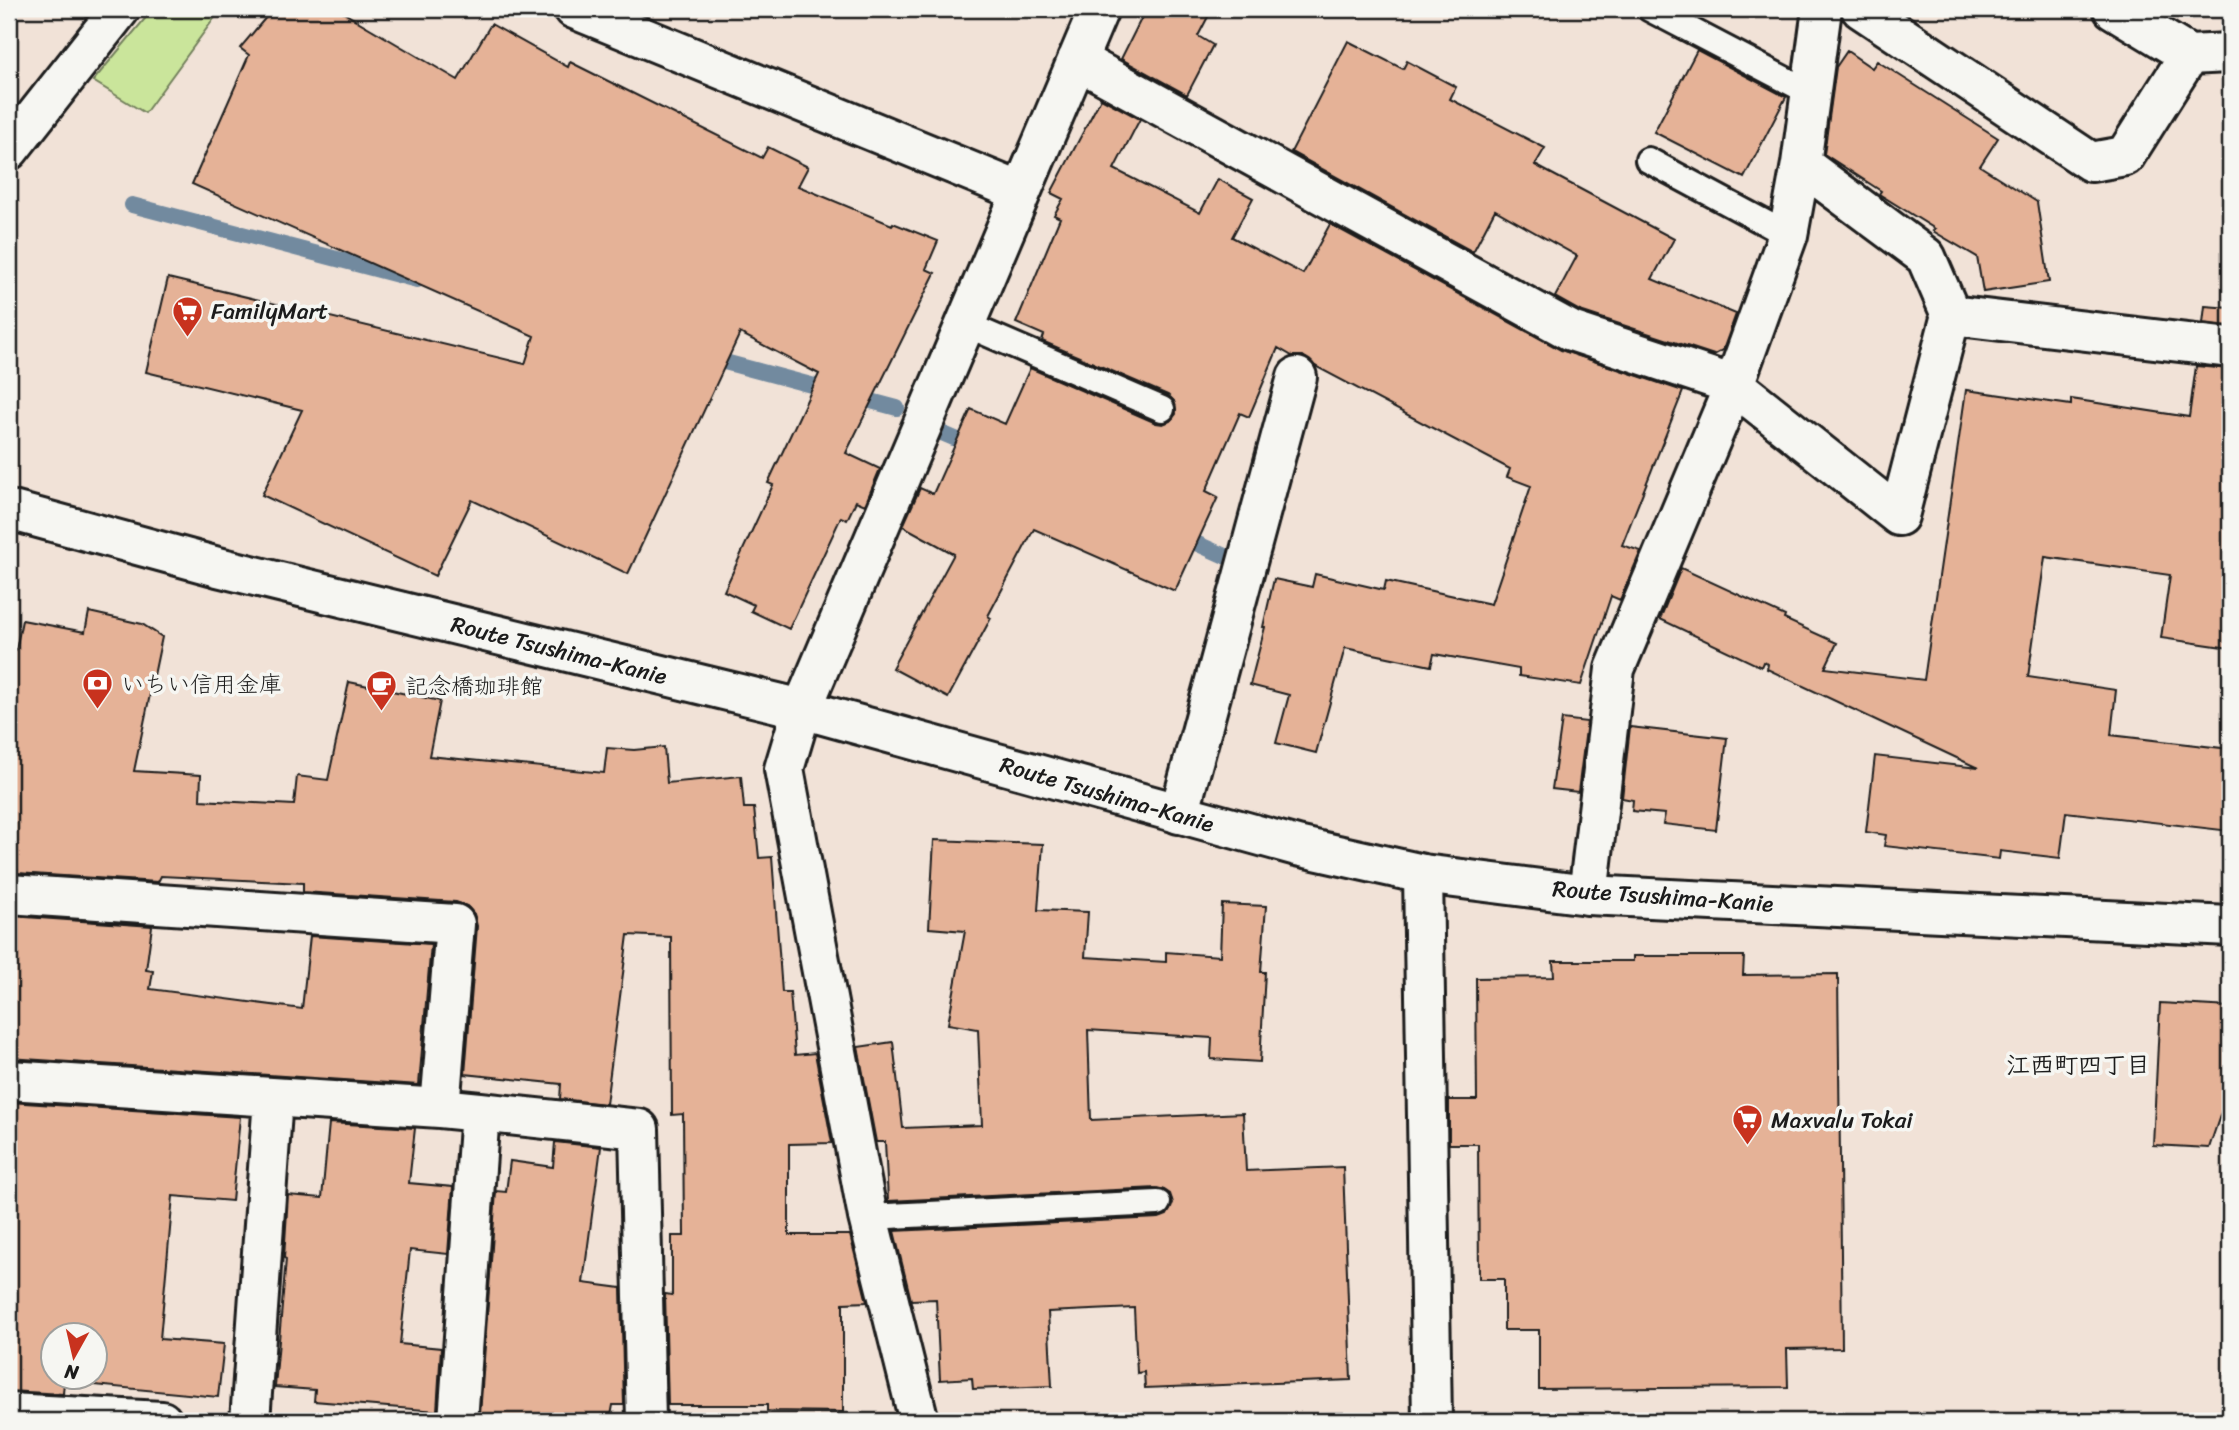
<svg xmlns="http://www.w3.org/2000/svg" width="2239" height="1430" viewBox="0 0 2239 1430" font-family="Sriracha,'Klee One',sans-serif">
	<style>
		.green { fill: #cae59b; stroke: #73805c; stroke-width: 2 }
		.lines { fill: none; stroke-linecap: round; stroke-linejoin: round }
		.stream { stroke: #728a9f; stroke-width: 16 }
		.building { fill: #e5b297; stroke: #1c1c1c; stroke-width: 2; fill-rule: evenodd }
		.lane-casing { stroke: #1c1c1c; stroke-width: 30 }
		.street-casing { stroke: #1c1c1c; stroke-width: 44 }
		.secondary-casing { stroke: #1c1c1c; stroke-width: 44 }
		.lane { stroke: #f6f6f2; stroke-width: 24 }
		.street { stroke: #f6f6f2; stroke-width: 38 }
		.secondary { stroke: #f6f6f2; stroke-width: 38 }
		.labels { text-anchor: middle; stroke-width: 7; stroke-linejoin: round; paint-order: stroke }
		.poi-label { font-size: 23px; fill: #1c1c1c; stroke: #f6f6f2; text-anchor: start }
		.street-label { font-size: 23px; fill: #1c1c1c; stroke: #f6f6f2 }
		.neighbourhood-label { font-size: 24px; font-weight: bold; fill: #1c1c1c; stroke: #f6f6f2 }
	</style>
	<rect width="100%" height="100%" fill="#f1e2d7"/>
	<filter id="ink" filterUnits="userSpaceOnUse"><feTurbulence type="fractalNoise" baseFrequency=".0143" numOctaves="2"/><feDisplacementMap in="SourceGraphic" scale="14" xChannelSelector="R" yChannelSelector="G"/><feConvolveMatrix kernelMatrix="1 2 1 2 8 2 1 2 1" color-interpolation-filters="sRGB"/></filter>
	<g filter="url(#ink)">
		<path class="green" d="M 153,9 L 221,9 L 145,113 L 93,81 Z"/>
		<g class="lines">
			<path class="stream" d="M 132,205 L 417,280
				M 706,357 L 897,408
				M 944,434 L 977,448
				M 1178,535 L 1227,557"/>
		</g>
		<path class="building" d="M 273,9 L 337,9 L 458,80 L 491,24 L 568,67 L 570,62 L 762,158 L 768,147 L 808,167 L 798,186 L 892,225 L 893,223 L 938,241 L 926,269 L 935,273 L 846,453 L 880,469 L 865,505 L 856,501 L 847,520 L 841,517 L 789,629 L 751,611 L 754,605 L 724,591 L 773,485 L 768,483 L 819,374 L 740,333 L 628,574 L 472,500 L 435,576 L 262,495 L 302,410 L 146,372 L 168,278 L 525,364 L 534,336 L 192,184 L 249,55 L 240,48 Z
			M 1146,9 L 1212,9 L 1198,36 L 1213,45 L 1187,95 L 1121,59 Z
			M 1348,41 L 1403,69 L 1407,61 L 1456,87 L 1450,99 L 1545,148 L 1535,165 L 1674,239 L 1652,279 L 1736,314 L 1723,350 L 1714,355 L 1580,311 L 1555,297 L 1577,256 L 1495,210 L 1473,252 L 1291,152 Z
			M 1697,50 L 1786,97 L 1744,178 L 1654,132 Z
			M 1847,51 L 1872,68 L 1877,61 L 1998,138 L 1980,166 L 2037,202 L 2049,282 L 1983,292 L 1977,257 L 1933,231 L 1935,229 L 1879,194 L 1881,191 L 1824,154 L 1836,67 Z
			M 1101,98 L 1140,119 L 1114,169 L 1200,213 L 1218,179 L 1253,198 L 1232,237 L 1303,274 L 1330,224 L 1561,350 L 1683,391 L 1622,545 L 1641,551 L 1620,600 L 1611,596 L 1581,685 L 1519,676 L 1519,669 L 1434,654 L 1431,666 L 1345,648 L 1316,753 L 1276,743 L 1289,695 L 1250,685 L 1265,627 L 1263,627 L 1274,579 L 1312,587 L 1315,574 L 1384,590 L 1386,581 L 1491,604 L 1531,486 L 1507,477 L 1510,469 L 1315,366 L 1303,356 L 1292,356 L 1278,348 L 1249,417 L 1240,413 L 1206,491 L 1218,497 L 1175,591 L 1034,529 L 988,616 L 991,618 L 948,698 L 892,668 L 954,554 L 903,526 L 920,488 L 933,494 L 971,409 L 1005,424 L 1030,368 L 1156,423 L 1163,424 L 1170,421 L 1176,414 L 1174,401 L 1168,395 L 1042,341 L 1044,335 L 1016,323 L 1060,218 L 1054,215 L 1063,199 L 1051,193 Z
			M 2205,306 L 2230,308 L 2230,326 L 2203,323 Z
			M 2196,366 L 2230,369 L 2230,648 L 2161,638 L 2170,575 L 2045,557 L 2028,677 L 2116,690 L 2111,735 L 2230,749 L 2230,831 L 2066,812 L 2060,858 L 2000,851 L 1999,859 L 1884,846 L 1886,835 L 1866,832 L 1875,756 L 1978,768 L 1767,669 L 1768,664 L 1763,662 L 1761,667 L 1660,619 L 1681,568 L 1785,616 L 1784,619 L 1837,643 L 1825,668 L 1924,680 L 1966,390 L 2071,405 L 2071,399 L 2189,417 Z
			M 89,612 L 142,624 L 162,637 L 134,771 L 201,775 L 200,800 L 294,805 L 297,776 L 328,780 L 349,682 L 440,701 L 429,756 L 604,773 L 607,748 L 634,750 L 664,747 L 667,783 L 741,776 L 744,808 L 754,808 L 759,858 L 772,857 L 782,992 L 790,992 L 795,1055 L 815,1053 L 832,1143 L 789,1144 L 789,1235 L 850,1235 L 867,1302 L 843,1303 L 843,1412 L 767,1411 L 767,1405 L 668,1405 L 665,1294 L 672,1295 L 672,1236 L 684,1236 L 683,1114 L 672,1115 L 671,937 L 628,935 L 606,1104 L 560,1099 L 561,1084 L 465,1074 L 477,926 L 474,914 L 467,906 L 456,902 L 303,892 L 303,883 L 161,876 L 158,882 L 16,873 L 17,870 L 9,869 L 9,648 L 16,650 L 22,620 L 85,632 Z
			M 1562,719 L 1587,722 L 1578,792 L 1552,789 Z
			M 1630,727 L 1727,738 L 1716,830 L 1663,824 L 1665,814 L 1632,811 L 1633,800 L 1622,798 Z
			M 934,840 L 1043,844 L 1038,910 L 1088,912 L 1085,957 L 1166,962 L 1166,952 L 1220,956 L 1222,904 L 1266,906 L 1261,972 L 1265,972 L 1260,1062 L 1211,1059 L 1212,1038 L 1088,1030 L 1091,1120 L 1243,1113 L 1246,1171 L 1343,1167 L 1351,1380 L 1145,1388 L 1144,1372 L 1137,1373 L 1134,1308 L 1048,1312 L 1052,1386 L 973,1389 L 972,1378 L 940,1380 L 936,1299 L 911,1300 L 894,1231 L 1159,1218 L 1167,1215 L 1173,1203 L 1170,1194 L 1164,1190 L 1157,1188 L 888,1201 L 885,1142 L 876,1142 L 858,1047 L 893,1042 L 903,1128 L 982,1125 L 978,1029 L 948,1024 L 965,931 L 929,928 Z
			M 11,916 L 152,926 L 146,970 L 153,971 L 150,989 L 302,1009 L 310,936 L 431,944 L 419,1085 L 9,1058 L 9,937 Z
			M 1633,956 L 1744,956 L 1743,975 L 1838,974 L 1842,1348 L 1787,1349 L 1788,1387 L 1539,1389 L 1539,1330 L 1504,1330 L 1504,1279 L 1479,1279 L 1478,1144 L 1449,1144 L 1449,1100 L 1477,1100 L 1476,978 L 1554,977 L 1553,961 L 1633,961 Z
			M 2160,1003 L 2230,1007 L 2230,1086 L 2209,1148 L 2153,1145 Z
			M 9,1102 L 240,1117 L 232,1201 L 173,1196 L 160,1339 L 224,1344 L 218,1397 L 64,1382 L 63,1394 L 9,1391 ZM 52,1335 L 94,1335 L 94,1377 L 52,1377 Z
			M 329,1123 L 415,1128 L 409,1183 L 453,1187 L 448,1254 L 410,1250 L 400,1344 L 441,1348 L 437,1411 L 314,1401 L 315,1390 L 275,1387 L 286,1259 L 284,1258 L 288,1195 L 322,1198 Z
			M 555,1142 L 601,1147 L 583,1283 L 621,1288 L 624,1405 L 613,1405 L 610,1421 L 490,1421 L 491,1416 L 480,1415 L 496,1191 L 506,1192 L 510,1161 L 553,1167 Z"/>
		<g class="lines">
			<defs>
				<path id="lane" d="M 1650,9 L 1811,93
					M 1648,160 L 1788,235
					M 965,324 L 1162,409
					M 868,1217 L 1158,1203"/>
				<path id="street" d="M 574,9 L 1021,192
					M 1861,9 L 2091,162 L 2125,156 L 2189,55
					M 2113,9 L 2189,55 L 2228,53 L 2230,50
					M 1077,60 L 1571,331 L 1734,385 L 1899,516 L 1951,315
					M 1801,164 L 1926,257 L 1951,315 L 2230,348
					M 1179,814 L 1297,377
					M 1423,874 L 1432,1421
					M 9,894 L 455,924 L 440,1108
					M 1588,895 L 1615,669 L 1734,385 L 1788,235 L 1801,164 L 1822,9
					M 9,1080 L 440,1108 L 480,1112 L 458,1421
					M 480,1112 L 639,1129 L 646,1421
					M 9,1413 L 162,1421
					M 250,1421 L 273,1098
					M 919,1421 L 868,1217 L 784,769 L 802,709 L 1099,9"/>
				<path id="secondary" d="M 9,150 L 120,9
					M 9,510 L 218,567 L 802,709 L 1297,846 L 1423,874 L 1588,895 L 2230,926"/>
			</defs>
			<use href="#lane" class="lane-casing"/>
			<use href="#street" class="street-casing"/>
			<use href="#secondary" class="secondary-casing"/>
			<use href="#lane" class="lane"/>
			<use href="#street" class="street"/>
			<use href="#secondary" class="secondary"/>
		</g>
	</g>
	<defs>
		<symbol id="supermarket-pin" viewBox="-11 -11 22 30"><path d="M0 17L-7.5 6A9.5 9.5 0 1 1 7.5 6Z" fill="#c8321e" stroke="#f6f6f2"/><path d="M-6-5.5h2.5l.6 2H6L4.5 2H-2.5L-4.4-4H-6ZM-1.5 3.2a1.3 1.3 0 1 0 .1 0ZM3 3.2a1.3 1.3 0 1 0 .1 0Z" fill="#fff"/></symbol>
		<symbol id="bank-pin" viewBox="-11 -11 22 30"><path d="M0 17L-7.5 6A9.5 9.5 0 1 1 7.5 6Z" fill="#c8321e" stroke="#f6f6f2"/><path d="M-6-4H6V4H-6ZM0-2.3a2.3 2.3 0 1 0 0 4.6a2.3 2.3 0 1 0 0-4.6Z" fill="#fff"/></symbol>
		<symbol id="cafe-pin" viewBox="-11 -11 22 30"><path d="M0 17L-7.5 6A9.5 9.5 0 1 1 7.5 6Z" fill="#c8321e" stroke="#f6f6f2"/><path d="M-5.5-4.5H6V0H3Q3 3.5 0 3.5H-2.5Q-5.5 3.5-5.5 0ZM3-3.2v2h1.7v-2ZM-6 4.5H4V6H-6Z" fill="#fff"/></symbol>
	</defs>
	<g fill-rule="evenodd">
		<use href="#supermarket-pin" x="170" y="294" width="35" height="47"/>
		<use href="#bank-pin" x="80" y="666" width="35" height="47"/>
		<use href="#cafe-pin" x="364" y="668" width="35" height="47"/>
		<use href="#supermarket-pin" x="1730" y="1102" width="35" height="47"/>
	</g>
	<g class="labels">
		<g class="poi-label">
			<text x="211" y="319">FamilyMart</text>
			<text x="121" y="692">いちい信用金庫</text>
			<text x="405" y="694">記念橋珈琲館</text>
			<text x="1771" y="1128">Maxvalu Tokai</text>
		</g>
		<g class="street-label">
			<text transform="translate(559 650) rotate(14)" y="8">Route Tsushima-Kanie</text>
			<text transform="translate(1107 794) rotate(16)" y="8">Route Tsushima-Kanie</text>
			<text transform="translate(1663 896) rotate(4)" y="8">Route Tsushima-Kanie</text>
		</g>
		<g class="neighbourhood-label">
			<text x="2078" y="1073">江西町四丁目</text>
		</g>
	</g>
	<rect width="2239" height="1430" fill="none" stroke="#f6f6f2" stroke-width="35"/>
	<rect x="18" y="18" width="2204" height="1395" fill="none" stroke="#1c1c1c" stroke-width="2.5" filter="url(#ink)"/>
	<g transform="translate(74 1356) rotate(188)"><circle r="33" fill="#f6f6f2" stroke="#9f9f9c" stroke-width="2"/>
	<path d="M0-5L12 26L0 18L-12 26Z" fill="#c8321e"/>
	<text y="-10" font-size="19" font-weight="bold" text-anchor="middle" fill="#1c1c1c">N</text>
	</g>
</svg>
